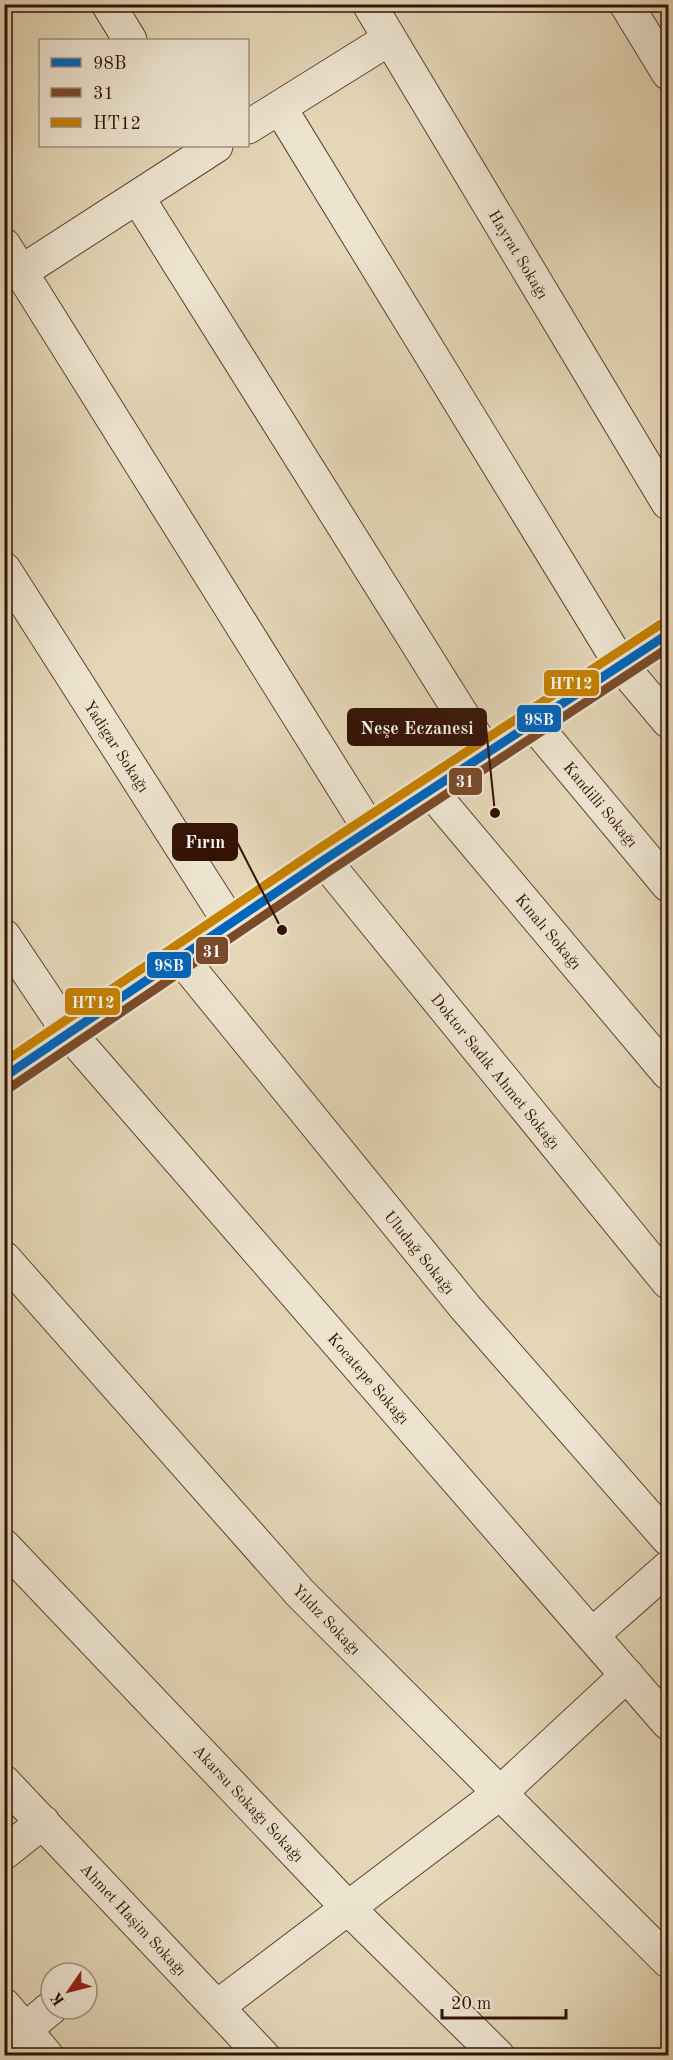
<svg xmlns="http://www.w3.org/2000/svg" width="673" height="2060" viewBox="0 0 673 2060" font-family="'Old Standard TT',serif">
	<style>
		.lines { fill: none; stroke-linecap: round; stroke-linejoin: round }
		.minor-casing { stroke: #5f4331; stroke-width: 35 }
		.major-casing { stroke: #331205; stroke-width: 35 }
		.minor { stroke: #ede4d0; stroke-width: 33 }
		.major { stroke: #e2bb7b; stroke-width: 33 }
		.bus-1-casing { stroke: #ede4d0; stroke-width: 14 }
		.bus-2-casing { stroke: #ede4d0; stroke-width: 14 }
		.bus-3-casing { stroke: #ede4d0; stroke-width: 14 }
		.bus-1 { stroke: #0065bd; stroke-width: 9 }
		.bus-2 { stroke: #7a4b2a; stroke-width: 9 }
		.bus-3 { stroke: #c68101; stroke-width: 9 }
		.labels { text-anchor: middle; stroke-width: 4.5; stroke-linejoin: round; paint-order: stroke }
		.street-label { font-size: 16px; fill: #331205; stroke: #ede4d0 }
		.leader { fill: none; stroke: #331205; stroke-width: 2 }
		.callout-dot { fill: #331205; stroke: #ede4d0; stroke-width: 2 }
		.callout { fill: #331205; stroke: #331205; stroke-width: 2 }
		.callout-label { font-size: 18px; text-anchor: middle; font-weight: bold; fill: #fff }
		.line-badge { stroke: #ede4d0; stroke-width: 2 }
		.badge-label { font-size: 16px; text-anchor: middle; font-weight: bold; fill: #fff }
	</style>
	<rect width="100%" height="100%" fill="#e4d6b6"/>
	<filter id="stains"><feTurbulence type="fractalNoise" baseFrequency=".00333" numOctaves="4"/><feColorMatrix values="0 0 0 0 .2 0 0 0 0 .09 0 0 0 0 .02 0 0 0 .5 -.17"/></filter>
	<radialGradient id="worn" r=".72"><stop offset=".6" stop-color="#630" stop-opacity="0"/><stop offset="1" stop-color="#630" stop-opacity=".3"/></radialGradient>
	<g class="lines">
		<defs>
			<path id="minor" d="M 108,4 L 130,40
				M 369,4 L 668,503
				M 626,4 L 668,73
				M 280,108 L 621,665 L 668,721
				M 248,127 L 389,39
				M 138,198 L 486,753
				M 4,245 L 370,830
				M 21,272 L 216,146
				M 4,569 L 230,923
				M 533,723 L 668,885
				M 430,790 L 668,1073
				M 324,860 L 668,1282
				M 4,936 L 69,1033 L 668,1723
				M 180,957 L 465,1307 L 668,1539
				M 4,1258 L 300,1593 L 668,1961
				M 4,1546 L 348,1908 L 498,2056
				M 592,1635 L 668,1568
				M 4,1782 L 263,2056
				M 4,1853 L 43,1822
				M 4,2005 L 47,2056
				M 217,2007 L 500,1793 L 627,1675
				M 4,2047 L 51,2008"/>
			<path id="major" d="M 4,1077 L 324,860 L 668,634"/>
		</defs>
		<use href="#minor" class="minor-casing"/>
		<use href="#major" class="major-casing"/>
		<use href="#minor" class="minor"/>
		<use href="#major" class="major"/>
		<defs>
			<path id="bus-1" d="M 4,1077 L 324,860 L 668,634"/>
			<path id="bus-2" d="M 11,1087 L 331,870 L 668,648"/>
			<path id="bus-3" d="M 4,1062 L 317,850 L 661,624"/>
		</defs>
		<use href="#bus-1" class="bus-1-casing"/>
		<use href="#bus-2" class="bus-2-casing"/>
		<use href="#bus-3" class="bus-3-casing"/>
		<use href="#bus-1" class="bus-1"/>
		<use href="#bus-2" class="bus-2"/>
		<use href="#bus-3" class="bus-3"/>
	</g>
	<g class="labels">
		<g class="street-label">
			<text transform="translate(519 254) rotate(59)" y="6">Hayrat Sokağı</text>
			<text transform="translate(117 746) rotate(57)" y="6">Yadigar Sokağı</text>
			<text transform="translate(601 804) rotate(50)" y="6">Kandilli Sokağı</text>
			<text transform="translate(549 931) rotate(50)" y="6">Kınalı Sokağı</text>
			<text transform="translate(496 1071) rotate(51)" y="6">Doktor Sadık Ahmet Sokağı</text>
			<text transform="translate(420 1252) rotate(51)" y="6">Uludağ Sokağı</text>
			<text transform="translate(369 1378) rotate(49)" y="6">Kocatepe Sokağı</text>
			<text transform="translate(327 1619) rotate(46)" y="6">Yıldız Sokağı</text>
			<text transform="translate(249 1803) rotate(47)" y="6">Akarsu Sokağı Sokağı</text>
			<text transform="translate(134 1919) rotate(47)" y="6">Ahmet Haşim Sokağı</text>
		</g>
	</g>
	<path class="leader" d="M495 813L486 727M282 930L237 842"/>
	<g class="callout-dot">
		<circle cx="495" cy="813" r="6"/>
		<circle cx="282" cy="930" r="6"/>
	</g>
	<g class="callout">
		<rect x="348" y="709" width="138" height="36" rx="6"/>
		<rect x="173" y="824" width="64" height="36" rx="6"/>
	</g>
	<g class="callout-label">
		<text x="417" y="734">Neşe Eczanesi</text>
		<text x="205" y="848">Fırın</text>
	</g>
	<g class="line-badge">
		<rect x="543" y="669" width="57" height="28" rx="6" fill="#c68101"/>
		<rect x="516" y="704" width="46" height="29" rx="6" fill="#0065bd"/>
		<rect x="448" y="767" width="35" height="29" rx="6" fill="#7a4b2a"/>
		<rect x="195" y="936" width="34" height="29" rx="6" fill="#7a4b2a"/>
		<rect x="146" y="951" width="46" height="28" rx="6" fill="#0065bd"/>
		<rect x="64" y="987" width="57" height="29" rx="6" fill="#c68101"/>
	</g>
	<g class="badge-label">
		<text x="571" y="689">HT12</text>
		<text x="539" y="725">98B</text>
		<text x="465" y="787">31</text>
		<text x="212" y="957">31</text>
		<text x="169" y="971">98B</text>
		<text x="93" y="1008">HT12</text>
	</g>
	<rect width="673" height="2060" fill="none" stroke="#e4d6b6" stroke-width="24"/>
	<rect x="6" y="6" width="661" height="2048" fill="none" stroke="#331205" stroke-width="3"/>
	<rect x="12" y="12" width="649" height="2036" fill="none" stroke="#331205" stroke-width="1.5"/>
	<rect x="39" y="39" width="210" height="108" fill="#ede4d0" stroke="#a3907f" stroke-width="1.5"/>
	<rect x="51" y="58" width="30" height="9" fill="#0065bd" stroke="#a3907f" stroke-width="1.5"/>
	<text x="93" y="69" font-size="18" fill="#331205">98B</text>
	<rect x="51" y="88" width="30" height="9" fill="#7a4b2a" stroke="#a3907f" stroke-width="1.5"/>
	<text x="93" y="99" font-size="18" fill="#331205">31</text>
	<rect x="51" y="118" width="30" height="9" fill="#c68101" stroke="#a3907f" stroke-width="1.5"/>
	<text x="93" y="129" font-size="18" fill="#331205">HT12</text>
	<g transform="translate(69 1991) rotate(235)"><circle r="28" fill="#ede4d0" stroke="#a3907f" stroke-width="1.5"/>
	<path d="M0-4.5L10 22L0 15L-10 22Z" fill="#8f2418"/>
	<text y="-9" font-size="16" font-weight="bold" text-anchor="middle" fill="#331205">K</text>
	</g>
	<path d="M442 2009v9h124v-9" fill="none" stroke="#331205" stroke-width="3"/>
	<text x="451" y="2009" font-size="18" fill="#331205" stroke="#ede4d0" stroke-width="4.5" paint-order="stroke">20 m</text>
	<rect width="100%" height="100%" filter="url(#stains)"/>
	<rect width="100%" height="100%" fill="url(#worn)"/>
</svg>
